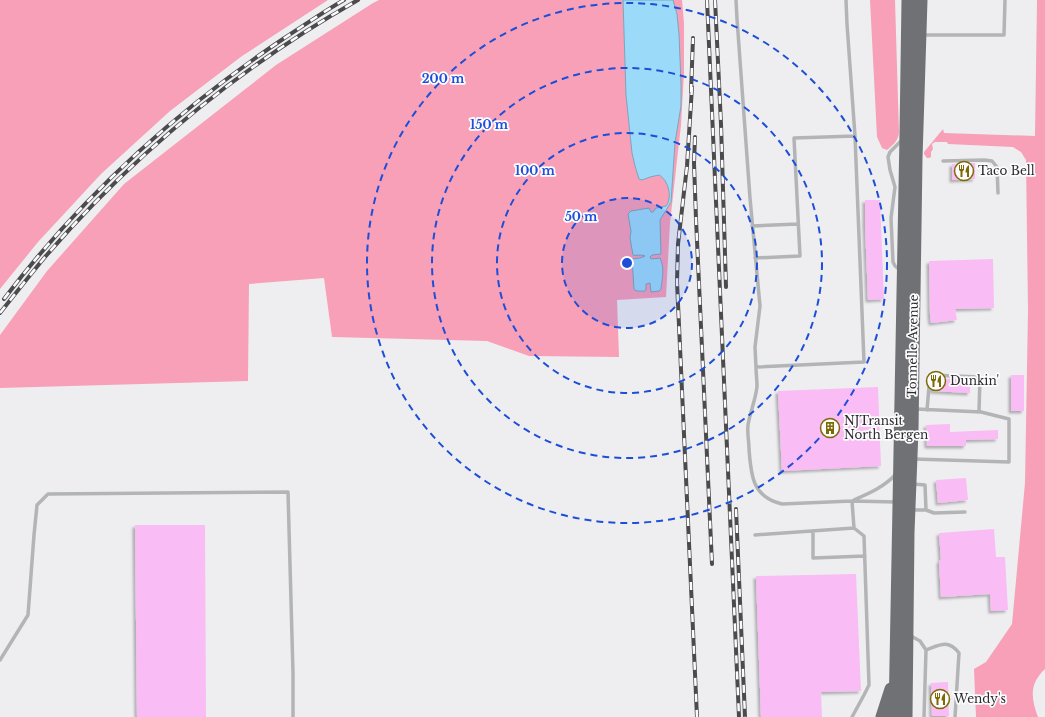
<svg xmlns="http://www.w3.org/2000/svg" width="1045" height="717" viewBox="0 0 1045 717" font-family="'Libre Baskerville',serif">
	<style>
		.green { fill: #f7a0b8 }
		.water { fill: #9cdafa; stroke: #7aa6bc }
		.building { fill: #fabcf5; filter: url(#shadow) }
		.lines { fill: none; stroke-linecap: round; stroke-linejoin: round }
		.lane { stroke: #b3b4b5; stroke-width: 3.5 }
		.highway { stroke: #707174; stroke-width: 13 }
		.rail-casing { stroke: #4b4b4c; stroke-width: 4 }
		.rail { stroke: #fcfbfe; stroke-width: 2.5; stroke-dasharray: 8; stroke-linecap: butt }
		.ring { fill: none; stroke: #1d4ed8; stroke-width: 2; stroke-dasharray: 7 5 }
		.labels { text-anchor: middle; stroke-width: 3.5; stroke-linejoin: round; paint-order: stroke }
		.poi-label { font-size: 12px; fill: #2b2b2c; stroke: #fcfbfe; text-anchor: start }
		.street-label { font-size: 12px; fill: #2b2b2c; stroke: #fcfbfe }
		.centre { fill: #1d4ed8; stroke: #fcfbfe; stroke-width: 2 }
		.ring-label { font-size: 12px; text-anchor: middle; font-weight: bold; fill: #1d4ed8; stroke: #fcfbfe; stroke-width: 3.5; stroke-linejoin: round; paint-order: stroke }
	</style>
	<defs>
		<filter id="shadow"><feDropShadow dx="-2.5" dy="2.5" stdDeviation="1" flood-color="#0004"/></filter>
	</defs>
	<rect width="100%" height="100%" fill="#eeeef1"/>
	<path class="green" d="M 0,0 L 328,0 L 242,56 L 170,111 L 101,174 L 38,242 L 0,289 Z
		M 379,0 L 682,0 L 684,23 L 684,73 L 681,125 L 670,223 L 666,297 L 617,300 L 619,357 L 529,356 L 487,341 L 332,337 L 324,278 L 249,284 L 248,381 L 0,388 L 0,335 L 47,271 L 124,184 L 276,65 L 373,3 Z
		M 870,0 L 895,0 L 899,133 C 898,141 893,145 887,150 L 882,148 L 877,137 Z
		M 1037,0 L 1045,0 L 1045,669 C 1029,684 1031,698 1038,717 L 976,717 L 974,669 L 986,662 L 1012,624 L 1025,483 L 1028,310 L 1026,160 L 1021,152 L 1013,147 L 948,144 L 947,142 L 935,142 L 932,144 L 933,149 L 931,152 L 931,157 L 929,158 L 927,158 L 924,154 L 924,152 L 943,129 L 944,133 L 1035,136 Z"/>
	<path class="water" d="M 623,0 L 673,0 L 677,14 L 679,34 L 681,84 L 681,106 L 675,143 L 671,202 L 660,220 L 661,254 L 652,255 L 650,257 L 651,259 L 660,258 C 665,268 662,279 661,289 L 659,291 L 651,292 L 650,283 L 646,284 L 646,290 L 645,291 C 641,291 636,292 634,289 L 632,259 L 640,258 L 645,256 C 641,254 637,256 633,255 L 630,238 L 631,231 L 628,214 L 631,211 L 649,208 L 651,212 L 653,212 L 656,208 L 666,206 C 673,197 668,180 659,175 L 650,177 L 642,180 L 639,179 L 635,166 L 632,153 L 626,95 Z"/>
	<path class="building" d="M 975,163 L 975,179 L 952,180 L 952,164 Z
		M 865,200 L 880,200 L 884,299 L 868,300 L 865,224 Z
		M 993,259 L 994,308 L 955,309 L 957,320 L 931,323 L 930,314 L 929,261 Z
		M 1011,375 L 1024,375 L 1024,411 L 1011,411 Z
		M 933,378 L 970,380 L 970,393 L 932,391 Z
		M 878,387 L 881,466 L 782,471 L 778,391 Z
		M 950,424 L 950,432 L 998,430 L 998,439 L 966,440 L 966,446 L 927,446 L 926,425 Z
		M 966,478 L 968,500 L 938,503 L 936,480 Z
		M 135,525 L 205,525 L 206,717 L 137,717 Z
		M 994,529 L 996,557 L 1005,557 L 1008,610 L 991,611 L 990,594 L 941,597 L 939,561 L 941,560 L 939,533 Z
		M 856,574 L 861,691 L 821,692 L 822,717 L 761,717 L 756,576 Z
		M 948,682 L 949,716 L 932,716 L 931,683 Z"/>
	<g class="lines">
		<path class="lane" d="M 736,0 L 737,19 L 750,198 L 760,306 L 755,347 L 756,367
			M 846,0 L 847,24 L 855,136 L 864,362 L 756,367 C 756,373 757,380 757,386 C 756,399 750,412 748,425 C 747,433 749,441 749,449 C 751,475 752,497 782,504 L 852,501 L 896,502
			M 923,35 L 1004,35 L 1005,0
			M 943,161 L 984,160 L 992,161 L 997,167 L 998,193
			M 752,226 L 798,224
			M 755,258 L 800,256 L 794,138 L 855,136
			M 900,270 L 895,266 L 893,262 L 891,218 L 895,187 L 890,170 L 888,157 L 890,152 L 903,139
			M 927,410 L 930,375 L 980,377 L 979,412
			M 914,459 L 1009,462 L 1009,419 L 981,412 L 916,409
			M 913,484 L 925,485 L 926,510
			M 854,500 C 870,493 884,487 896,474
			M 852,501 L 854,528
			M 912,510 L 926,510 L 934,513 L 965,512
			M 813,531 L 813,558 L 865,556
			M 755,535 L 854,528 L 864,536 L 869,685 L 864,695 L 852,717
			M 911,636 L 920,641 L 926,650
			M 0,660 L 28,615 L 34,535 L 37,505 L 48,494 L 288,492 L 293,673 L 293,717
			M 924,717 L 926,650 C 940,645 948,639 959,653 L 955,717"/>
		<path class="highway" d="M 882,717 L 891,689
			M 895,717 L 906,135 L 908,0
			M 906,717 L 908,532 L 912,430 L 916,158 L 921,0"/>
		<defs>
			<path id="rail" d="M 707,0 L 739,717
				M 715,0 L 721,124 L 726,287
				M 692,87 L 687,166 L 678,244 L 677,282 L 697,717
				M 691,92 L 693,38
				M 695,137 L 694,163 L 696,219 L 712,564
				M 4,299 C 81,197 177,110 283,39 C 303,26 323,12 344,0
				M 0,313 C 15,294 30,275 45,257 C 134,154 240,67 358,0
				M 736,509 L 745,717"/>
		</defs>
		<use href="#rail" class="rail-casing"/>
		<use href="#rail" class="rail"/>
	</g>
	<circle cx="627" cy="263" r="65" fill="#1d4ed8" fill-opacity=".12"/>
	<g class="ring">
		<circle cx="627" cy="263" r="65"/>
		<circle cx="627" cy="263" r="130"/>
		<circle cx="627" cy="263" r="195"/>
		<circle cx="627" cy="263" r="260"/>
	</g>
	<defs>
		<symbol id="restaurant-ring" viewBox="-11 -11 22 22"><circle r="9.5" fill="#fcfbfe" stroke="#7c6b04" stroke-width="1.5"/><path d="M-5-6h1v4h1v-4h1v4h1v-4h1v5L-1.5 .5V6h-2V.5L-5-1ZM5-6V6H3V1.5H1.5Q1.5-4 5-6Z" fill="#7c6b04"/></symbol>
		<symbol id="building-ring" viewBox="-11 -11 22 22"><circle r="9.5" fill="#fcfbfe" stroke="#7c6b04" stroke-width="1.5"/><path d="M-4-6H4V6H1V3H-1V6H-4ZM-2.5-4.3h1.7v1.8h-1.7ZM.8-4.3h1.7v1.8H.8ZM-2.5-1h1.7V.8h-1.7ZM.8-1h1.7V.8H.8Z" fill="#7c6b04"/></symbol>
	</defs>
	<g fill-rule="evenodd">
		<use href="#restaurant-ring" x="953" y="160" width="22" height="22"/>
		<use href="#restaurant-ring" x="925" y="370" width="22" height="22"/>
		<use href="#building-ring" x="819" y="417" width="22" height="22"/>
		<use href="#restaurant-ring" x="929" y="688" width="22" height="22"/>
	</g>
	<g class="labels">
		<g class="poi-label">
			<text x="978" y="175">Taco Bell</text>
			<text x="950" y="385">Dunkin'</text>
			<text x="844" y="425">NJTransit<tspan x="844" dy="14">North Bergen</tspan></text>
			<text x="954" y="703">Wendy's</text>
		</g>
		<g class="street-label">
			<text transform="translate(913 346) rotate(-89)" y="4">Tonnelle Avenue</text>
		</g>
	</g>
	<circle cx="627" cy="263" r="6" class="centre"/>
	<g class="ring-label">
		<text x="443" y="83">200 m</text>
		<text x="489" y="129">150 m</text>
		<text x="535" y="175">100 m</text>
		<text x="581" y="221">50 m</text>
	</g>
</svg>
